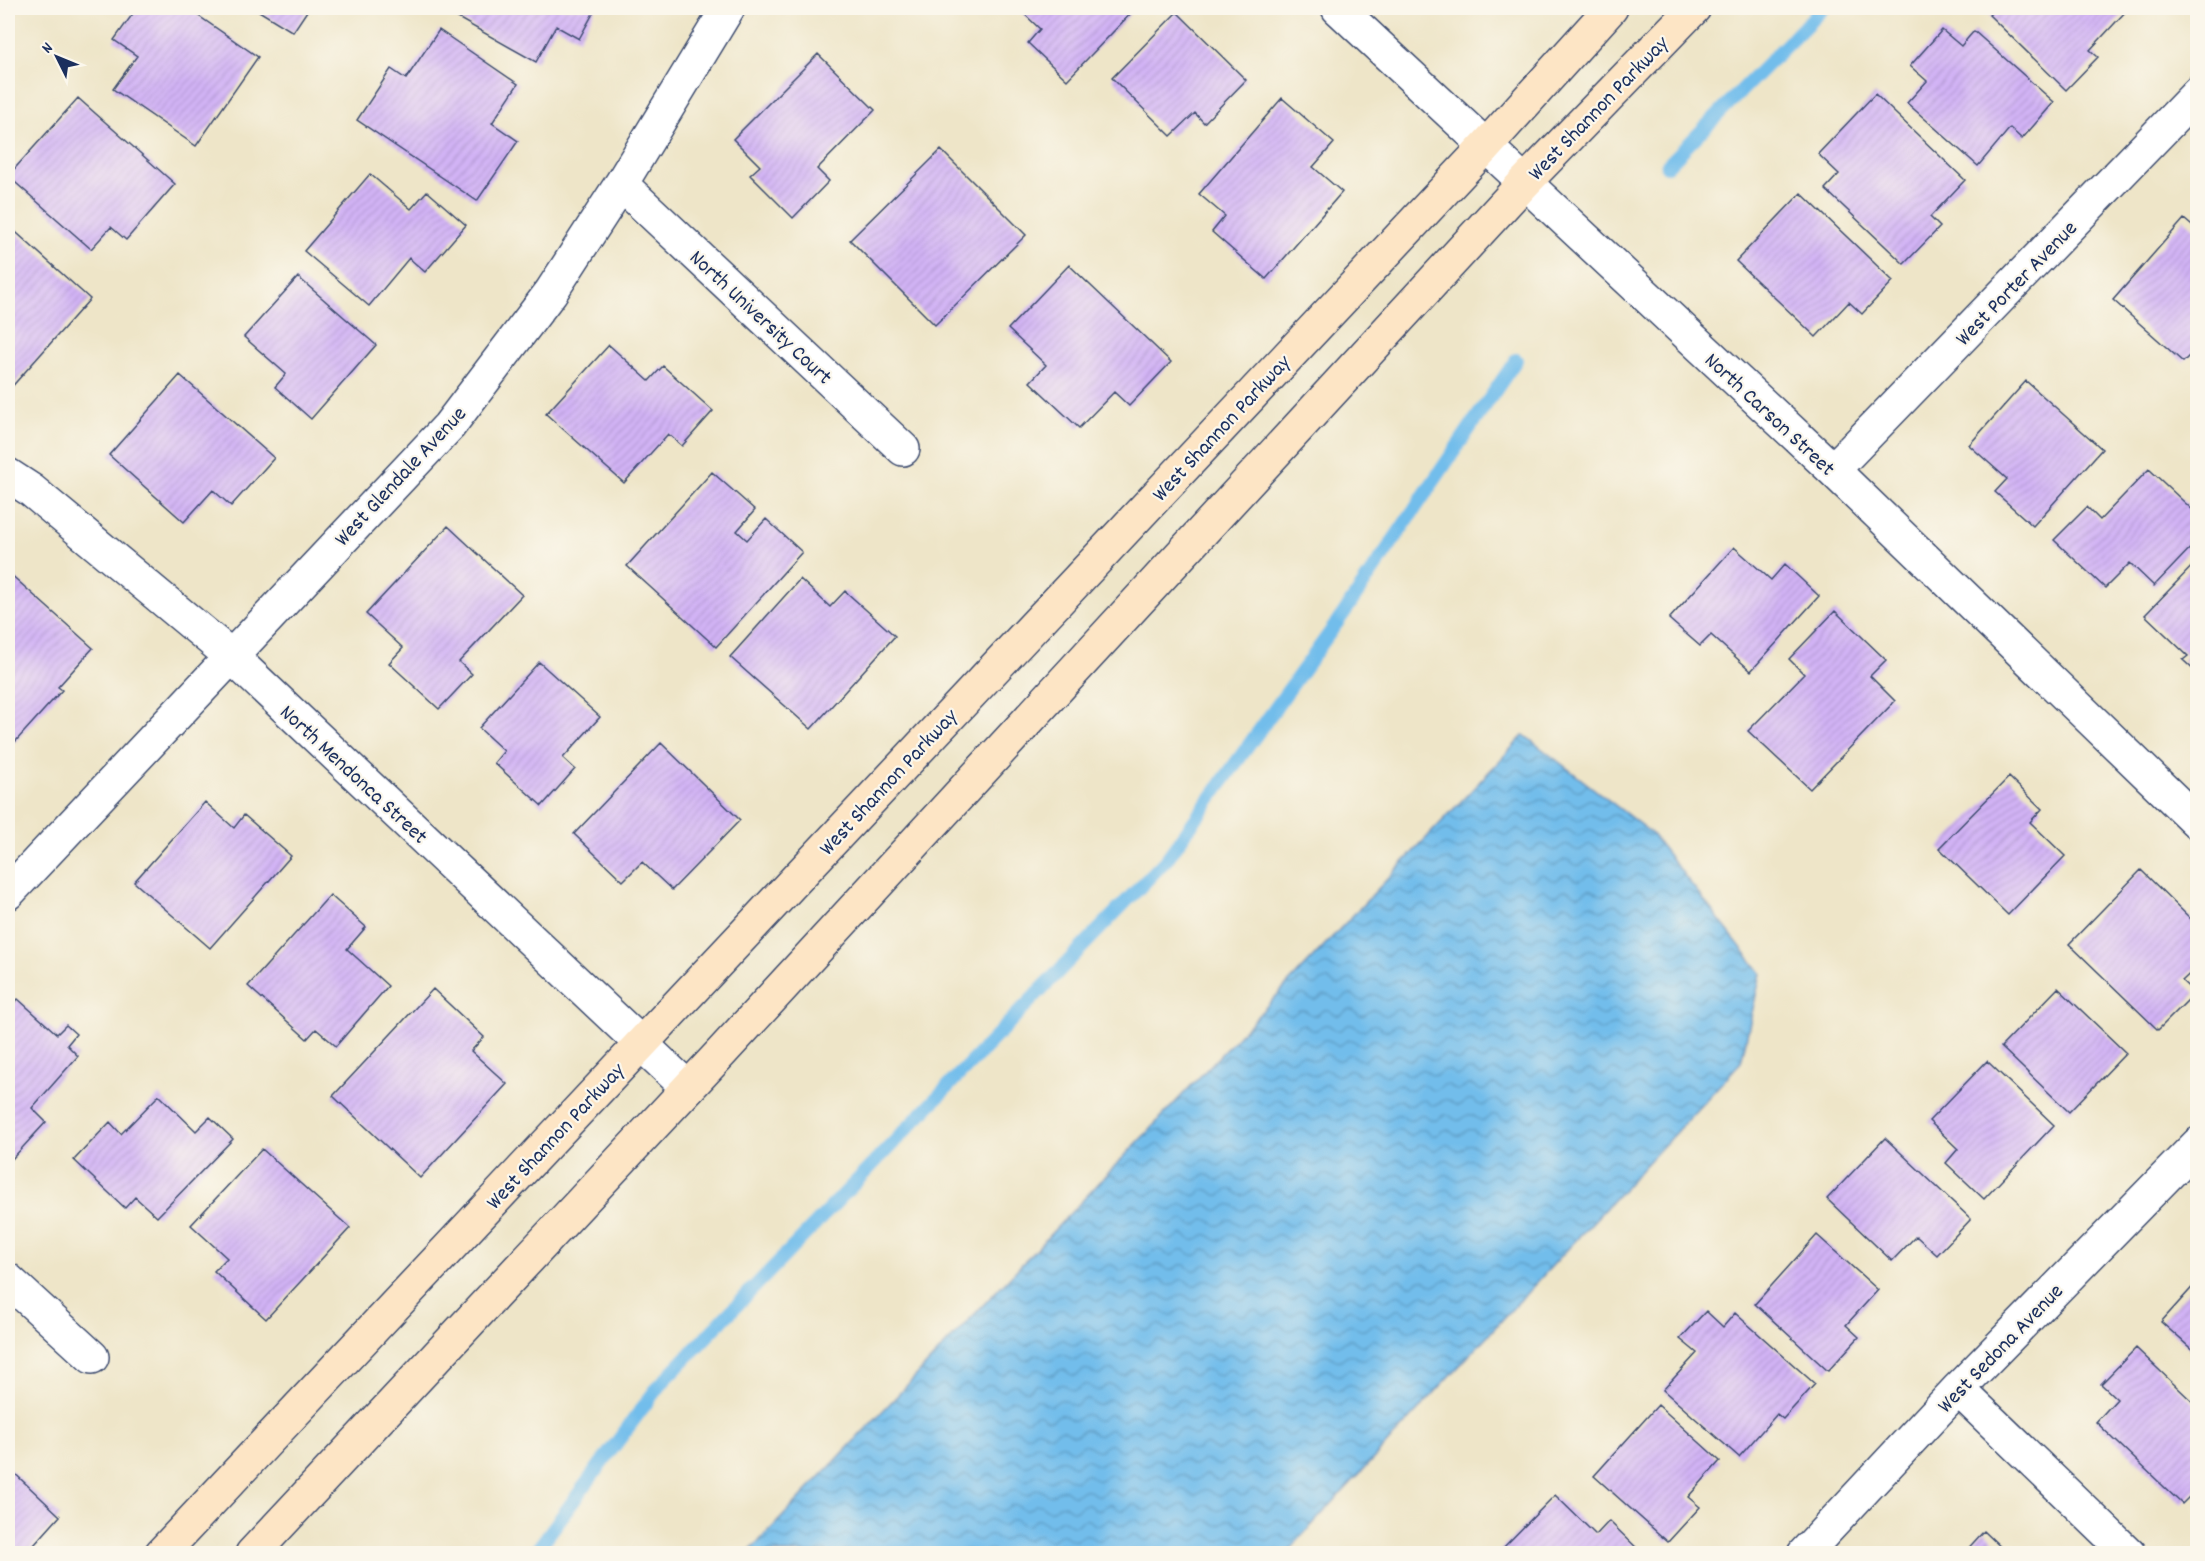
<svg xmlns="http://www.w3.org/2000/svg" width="2205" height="1561" viewBox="0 0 2205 1561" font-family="Dekko,sans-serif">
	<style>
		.water { fill: url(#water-waves); stroke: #4676a4; stroke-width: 1.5 }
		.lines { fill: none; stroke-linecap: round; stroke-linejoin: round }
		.stream { stroke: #72bdeb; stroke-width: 14 }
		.building { fill: url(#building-hatch) }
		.street-casing { stroke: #3b4a6e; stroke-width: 36 }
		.secondary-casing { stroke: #3b4a6e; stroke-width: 36 }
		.street { stroke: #fff; stroke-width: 33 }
		.secondary { stroke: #fde5c5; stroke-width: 33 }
		.labels { text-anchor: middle; stroke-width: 4.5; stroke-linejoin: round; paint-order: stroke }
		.street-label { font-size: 22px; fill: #1b2f5e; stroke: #fbf7ec }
	</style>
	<defs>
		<pattern id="water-waves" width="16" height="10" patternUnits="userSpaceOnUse" patternTransform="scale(1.5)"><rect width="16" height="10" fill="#72bdeb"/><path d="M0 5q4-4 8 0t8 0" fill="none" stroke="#5d9ac2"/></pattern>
		<pattern id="building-hatch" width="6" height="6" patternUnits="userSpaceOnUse" patternTransform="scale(1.5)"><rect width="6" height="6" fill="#d2b3f5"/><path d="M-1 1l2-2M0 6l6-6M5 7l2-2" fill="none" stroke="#b49ad4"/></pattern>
	</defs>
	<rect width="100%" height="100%" fill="#fbf7ec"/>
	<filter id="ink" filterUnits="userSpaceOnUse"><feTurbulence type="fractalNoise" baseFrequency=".0167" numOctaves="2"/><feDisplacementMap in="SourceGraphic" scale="12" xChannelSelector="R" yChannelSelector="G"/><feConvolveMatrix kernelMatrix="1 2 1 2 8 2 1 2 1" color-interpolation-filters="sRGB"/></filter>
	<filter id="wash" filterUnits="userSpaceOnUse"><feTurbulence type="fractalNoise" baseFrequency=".008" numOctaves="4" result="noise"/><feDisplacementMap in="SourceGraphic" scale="24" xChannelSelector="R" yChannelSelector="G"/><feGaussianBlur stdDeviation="1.35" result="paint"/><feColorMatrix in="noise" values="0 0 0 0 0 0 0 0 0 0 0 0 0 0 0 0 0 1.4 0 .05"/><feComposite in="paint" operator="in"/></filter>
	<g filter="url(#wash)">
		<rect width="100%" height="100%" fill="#eee5c8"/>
		<path class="water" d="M 1524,735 L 1651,833 L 1761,973 L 1741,1062 L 1286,1553 L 748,1553 Z"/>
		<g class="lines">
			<path class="stream" d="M 1667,166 L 1823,8
				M 534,1554 L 658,1387 L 1166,860 L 1344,613 L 1516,360"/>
		</g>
		<g id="blocks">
			<path class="building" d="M 137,8 L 187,8 L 258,57 L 196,146 L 113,89 L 137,56 L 114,40 Z
				M 254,8 L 309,8 L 293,32 Z
				M 452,8 L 596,8 L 579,39 L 556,26 L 536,62 L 449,13 Z
				M 1018,8 L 1136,8 L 1067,80 L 1028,43 L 1040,29 Z
				M 1996,8 L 2126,8 L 2128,9 L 2090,50 L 2098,57 L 2066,90 L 1989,15 Z
				M 1177,12 L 1246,80 L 1204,123 L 1195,113 L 1171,136 L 1112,78 Z
				M 439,30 L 518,84 L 492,123 L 518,141 L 477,201 L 357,120 L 391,69 L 406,79 Z
				M 1942,30 L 1961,46 L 1974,31 L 2054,102 L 2022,139 L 2010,128 L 1978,166 L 1907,103 L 1927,81 L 1910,66 Z
				M 818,54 L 875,110 L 817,169 L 829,181 L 793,218 L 750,175 L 760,166 L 733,139 Z
				M 1875,94 L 1965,180 L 1930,217 L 1940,227 L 1904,264 L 1825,189 L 1839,174 L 1818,154 Z
				M 78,98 L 175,184 L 126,240 L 111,227 L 91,249 L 8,176 Z
				M 1282,98 L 1334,143 L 1313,167 L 1342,192 L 1266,279 L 1212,232 L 1225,216 L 1199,194 Z
				M 941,150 L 1026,235 L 935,325 L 850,240 Z
				M 370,174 L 411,209 L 427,191 L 466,225 L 425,272 L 409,258 L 369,306 L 304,251 Z
				M 1801,193 L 1893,281 L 1862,314 L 1849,302 L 1816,337 L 1736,261 Z
				M 2184,219 L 2198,231 L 2198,347 L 2183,362 L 2113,300 Z
				M 8,225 L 90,299 L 8,391 Z
				M 1069,265 L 1171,362 L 1129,406 L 1114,392 L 1079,428 L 1030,382 L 1046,365 L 1008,329 Z
				M 298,277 L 376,345 L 311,419 L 275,387 L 286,374 L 244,337 Z
				M 609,345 L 649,381 L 663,366 L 713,411 L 682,446 L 668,434 L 624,483 L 546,414 Z
				M 180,375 L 274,458 L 231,506 L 213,490 L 184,522 L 109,455 Z
				M 2026,381 L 2102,449 L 2033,526 L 1995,492 L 2007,479 L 1969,445 Z
				M 2149,469 L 2198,515 L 2198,540 L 2154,586 L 2130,563 L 2105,588 L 2054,540 L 2087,507 L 2100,520 Z
				M 712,472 L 755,510 L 737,531 L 747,540 L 766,519 L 802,552 L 716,647 L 627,566 Z
				M 448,526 L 522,595 L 459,662 L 472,674 L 439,709 L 389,663 L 403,648 L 366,614 Z
				M 1734,547 L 1771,580 L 1785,564 L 1819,596 L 1751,671 L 1711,635 L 1700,646 L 1669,619 Z
				M 2198,560 L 2198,674 L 2183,660 L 2188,656 L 2145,615 Z
				M 8,572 L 93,648 L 58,687 L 62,690 L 15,742 L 8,735 Z
				M 800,579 L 830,607 L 845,591 L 895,636 L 811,729 L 730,657 Z
				M 1835,611 L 1886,660 L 1870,676 L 1895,701 L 1810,789 L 1748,731 L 1804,674 L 1789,659 Z
				M 539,662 L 600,717 L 563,758 L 575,769 L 542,806 L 494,763 L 504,751 L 479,728 Z
				M 661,743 L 740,820 L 672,890 L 642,862 L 623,881 L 574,834 Z
				M 2009,777 L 2042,809 L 2030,822 L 2065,856 L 2008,915 L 1939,848 Z
				M 205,802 L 234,828 L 244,815 L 291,856 L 210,948 L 134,882 Z
				M 2141,870 L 2198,926 L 2198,966 L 2182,981 L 2195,993 L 2158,1030 L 2069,944 Z
				M 330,895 L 366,927 L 347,949 L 388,986 L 336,1046 L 316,1029 L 307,1039 L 248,986 Z
				M 2058,988 L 2126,1053 L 2069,1112 L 2001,1047 Z
				M 433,989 L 484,1037 L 471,1051 L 507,1084 L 420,1178 L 333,1096 Z
				M 18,999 L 57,1034 L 66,1025 L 76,1034 L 67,1045 L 78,1056 L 32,1108 L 46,1122 L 12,1159 L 8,1155 L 8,1009 Z
				M 1987,1061 L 2054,1125 L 1984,1199 L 1946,1163 L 1958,1149 L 1929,1121 Z
				M 159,1095 L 196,1131 L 210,1117 L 233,1139 L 157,1217 L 135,1197 L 125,1208 L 74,1160 L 110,1122 L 121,1134 Z
				M 1885,1138 L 1971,1219 L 1937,1255 L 1916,1236 L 1892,1261 L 1827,1199 Z
				M 262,1149 L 350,1228 L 266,1319 L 214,1271 L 227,1258 L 191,1225 Z
				M 1817,1235 L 1878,1290 L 1846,1325 L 1859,1337 L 1828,1371 L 1755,1304 Z
				M 2198,1281 L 2198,1352 L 2196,1353 L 2161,1322 Z
				M 1706,1311 L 1723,1327 L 1735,1313 L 1815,1384 L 1783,1419 L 1777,1414 L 1739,1457 L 1663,1390 L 1697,1353 L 1680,1339 Z
				M 2136,1348 L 2198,1407 L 2198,1488 L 2182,1504 L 2096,1422 L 2117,1399 L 2101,1384 Z
				M 1658,1405 L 1720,1461 L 1688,1497 L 1700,1507 L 1668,1542 L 1594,1476 Z
				M 8,1467 L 60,1516 L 26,1554 L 8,1554 Z
				M 1555,1495 L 1596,1535 L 1609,1521 L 1643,1554 L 1497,1554 Z
				M 1984,1531 L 2008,1554 L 1963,1554 Z"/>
		</g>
	</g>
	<g filter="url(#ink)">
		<use href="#blocks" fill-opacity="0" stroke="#3b4a6e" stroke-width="1.5"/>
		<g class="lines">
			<defs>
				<path id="street" d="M 1338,8 L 1833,470 L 2198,823
					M 621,184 L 903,449
					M 1833,470 L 2198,93
					M 8,475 L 31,490 L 231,656 L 688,1088
					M 8,893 L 449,426 L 551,292 L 621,184 L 728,8
					M 8,1280 L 92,1357
					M 1958,1389 L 2129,1554
					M 1804,1554 L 1958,1389 L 2198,1144"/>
				<path id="secondary" d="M 161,1554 L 1485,147 L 1611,8
					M 252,1554 L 720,1054 L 1524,183 L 1694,8"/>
			</defs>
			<use href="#street" class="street-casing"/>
			<use href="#secondary" class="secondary-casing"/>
			<use href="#street" class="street"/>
			<use href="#secondary" class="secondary"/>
		</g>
	</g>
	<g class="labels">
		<g class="street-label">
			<text transform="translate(1597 107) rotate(-46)" y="8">West Shannon Parkway</text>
			<text transform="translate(2015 282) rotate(-46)" y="8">West Porter Avenue</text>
			<text transform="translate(762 316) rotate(43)" y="8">North University Court</text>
			<text transform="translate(1771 413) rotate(43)" y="8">North Carson Street</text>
			<text transform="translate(1220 427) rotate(-47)" y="8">West Shannon Parkway</text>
			<text transform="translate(399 475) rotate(-47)" y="8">West Glendale Avenue</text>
			<text transform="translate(355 773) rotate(43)" y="8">North Mendonca Street</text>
			<text transform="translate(887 781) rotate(-47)" y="8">West Shannon Parkway</text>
			<text transform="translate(554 1135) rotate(-47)" y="8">West Shannon Parkway</text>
			<text transform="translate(1999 1347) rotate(-46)" y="8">West Sedona Avenue</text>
		</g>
	</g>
	<rect width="2205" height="1561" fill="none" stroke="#fbf7ec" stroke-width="30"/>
	<g transform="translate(57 57) rotate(313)" stroke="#fbf7ec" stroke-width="4.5" paint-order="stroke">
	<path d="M0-4.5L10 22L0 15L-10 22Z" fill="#1b2f5e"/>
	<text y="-9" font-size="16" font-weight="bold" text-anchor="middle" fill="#1b2f5e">N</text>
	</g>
</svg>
